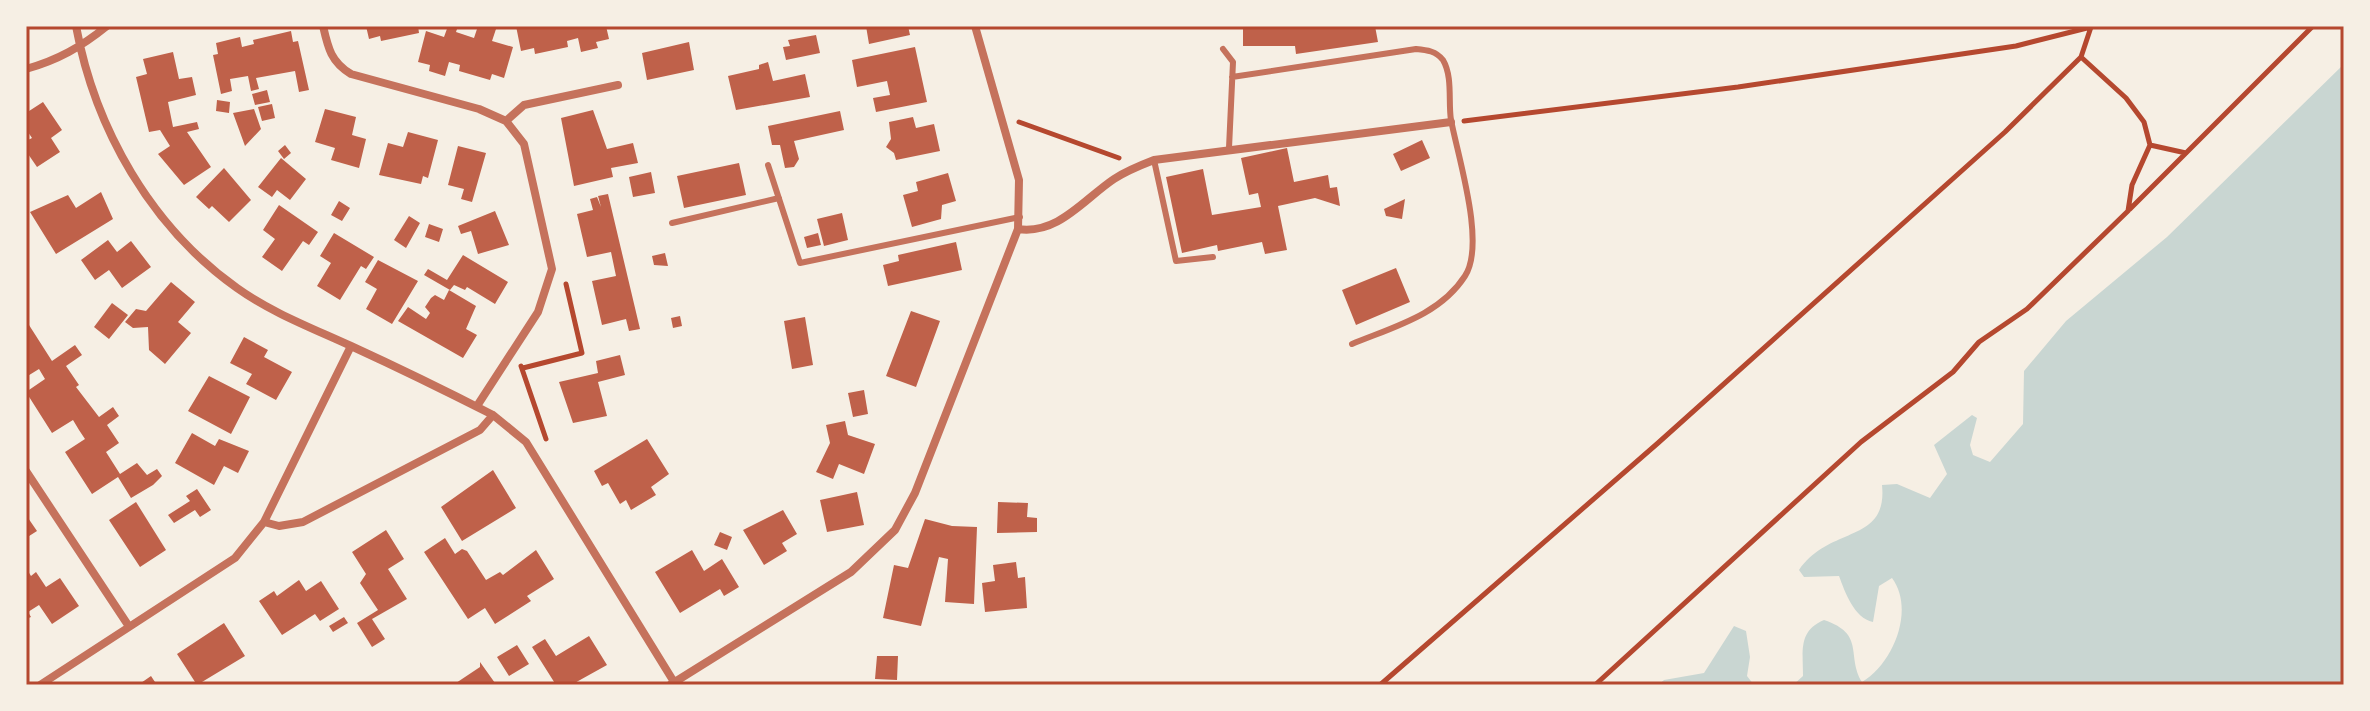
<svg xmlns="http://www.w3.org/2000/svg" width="2370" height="711" viewBox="0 0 2370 711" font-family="'IBM Plex Sans',sans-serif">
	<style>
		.water { fill: #c9d6d2 }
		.building { fill: #bf614a }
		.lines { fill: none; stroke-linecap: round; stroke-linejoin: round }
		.path { stroke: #b5482f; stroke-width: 5 }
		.service { stroke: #c5725c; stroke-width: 6 }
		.minor { stroke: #c5725c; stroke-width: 8 }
		.neatline { fill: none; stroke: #b5482f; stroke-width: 3 }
	</style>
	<rect width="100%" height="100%" fill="#f6efe4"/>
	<path class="water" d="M 2344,64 L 2344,685 L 1793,685 L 1803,676 C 1803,651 1798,631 1824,620 C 1866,634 1846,656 1862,682 C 1894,663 1915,609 1892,578 L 1879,586 L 1873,622 C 1854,618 1845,592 1839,576 L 1804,577 L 1799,570 C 1830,525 1888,544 1882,485 L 1897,484 L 1930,498 L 1947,474 L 1934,445 L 1972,415 L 1977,418 L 1970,445 L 1973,455 L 1990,462 L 2023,424 L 2024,371 L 2066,321 L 2167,237 Z
		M 1734,626 L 1746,631 L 1750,657 L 1747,676 L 1754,685 L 1658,685 L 1664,680 L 1704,673 Z"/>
	<path class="building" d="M 366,26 L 418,26 L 419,33 L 381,41 L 380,36 L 369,39 Z
		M 448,26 L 458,26 L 456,32 L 474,38 L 478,26 L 497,26 L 492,41 L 513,47 L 504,78 L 492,74 L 490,80 L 459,71 L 460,65 L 449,62 L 445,76 L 429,71 L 430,65 L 418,62 L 426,31 L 444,37 Z
		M 516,26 L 606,26 L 609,39 L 596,42 L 598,48 L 581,52 L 578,38 L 567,41 L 568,47 L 535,54 L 534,48 L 521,51 Z
		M 866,26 L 908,26 L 910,35 L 869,44 Z
		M 1243,26 L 1375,26 L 1378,42 L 1296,54 L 1295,46 L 1243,46 Z
		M 291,31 L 293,42 L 298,41 L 309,90 L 299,92 L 295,71 L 256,78 L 259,89 L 251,91 L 248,76 L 230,79 L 232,91 L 221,94 L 213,55 L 218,54 L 216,43 L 240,37 L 242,47 L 254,44 L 253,40 Z
		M 816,35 L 820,53 L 786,60 L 783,47 L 790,46 L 788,40 Z
		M 689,42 L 694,70 L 647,80 L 642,53 Z
		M 915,47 L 927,102 L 876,112 L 873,98 L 890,95 L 887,81 L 857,87 L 852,60 Z
		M 173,52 L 179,79 L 192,77 L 196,95 L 168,102 L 173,127 L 197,122 L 199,129 L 187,132 L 211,167 L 184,185 L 158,154 L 170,146 L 160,130 L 149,132 L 136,77 L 147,74 L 143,59 Z
		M 768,62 L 773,81 L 805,74 L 810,97 L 736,110 L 728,76 L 759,69 L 759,65 Z
		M 267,90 L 270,102 L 255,105 L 252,94 Z
		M 217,100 L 230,102 L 229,113 L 216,111 Z
		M 43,102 L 62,130 L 51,138 L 60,152 L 37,167 L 26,151 L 26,141 L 32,138 L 26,129 L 26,113 Z
		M 272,104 L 275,118 L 262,121 L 258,107 Z
		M 254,109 L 261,129 L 245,146 L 233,113 Z
		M 325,109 L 356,117 L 352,135 L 366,139 L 359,168 L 331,160 L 335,148 L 315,142 Z
		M 593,110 L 607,149 L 633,143 L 638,163 L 611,168 L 613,177 L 574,186 L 561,118 Z
		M 840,111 L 844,130 L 794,141 L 799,159 L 794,167 L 785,168 L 780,145 L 772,145 L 768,126 Z
		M 913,117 L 916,128 L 934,124 L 940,151 L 896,160 L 894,153 L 886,147 L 891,139 L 889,122 Z
		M 408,132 L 438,140 L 428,178 L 423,176 L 421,184 L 379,175 L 388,143 L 403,147 Z
		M 1422,140 L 1430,158 L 1401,171 L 1393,154 Z
		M 285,145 L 291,153 L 284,159 L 278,151 Z
		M 458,146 L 486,153 L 472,202 L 461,199 L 464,189 L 448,185 Z
		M 1287,148 L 1294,182 L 1328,175 L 1330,188 L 1337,187 L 1340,206 L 1315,198 L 1278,206 L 1287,250 L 1265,254 L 1262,242 L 1218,251 L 1217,245 L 1182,253 L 1166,177 L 1203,169 L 1212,215 L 1261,207 L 1258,193 L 1249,195 L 1241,158 Z
		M 281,158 L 306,179 L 290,200 L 277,190 L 272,197 L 258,187 Z
		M 739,163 L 746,195 L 684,208 L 677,176 Z
		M 224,168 L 251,200 L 229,222 L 212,206 L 209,209 L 196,197 Z
		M 651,172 L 655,193 L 633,197 L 629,177 Z
		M 948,173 L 956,201 L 942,205 L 941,219 L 912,227 L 903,195 L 918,191 L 916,182 Z
		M 101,192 L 113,219 L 56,254 L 30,212 L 68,195 L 76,208 Z
		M 608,194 L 640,329 L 629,331 L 626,319 L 602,325 L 592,281 L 616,276 L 611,252 L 587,257 L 577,214 L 593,210 L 590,199 L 597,197 L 601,207 L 598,196 Z
		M 1405,199 L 1402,219 L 1386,216 L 1384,209 Z
		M 339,201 L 350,208 L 342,221 L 331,215 Z
		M 279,205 L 318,232 L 309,245 L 303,241 L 282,271 L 262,257 L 275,239 L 263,230 Z
		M 495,211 L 509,245 L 478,254 L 471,231 L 461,234 L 458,226 Z
		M 842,213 L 848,240 L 824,246 L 817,219 Z
		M 409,216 L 420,223 L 406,248 L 394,240 Z
		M 429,224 L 443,229 L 439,242 L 425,237 Z
		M 334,233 L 374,257 L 366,269 L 361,266 L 340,300 L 317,286 L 331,263 L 320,256 Z
		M 818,233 L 821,245 L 807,248 L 804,237 Z
		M 108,240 L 117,252 L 131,241 L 151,267 L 122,288 L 109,270 L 95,280 L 81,260 Z
		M 956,242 L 962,270 L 888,286 L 883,265 L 899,261 L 898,255 Z
		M 665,253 L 668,266 L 654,265 L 652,256 Z
		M 463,255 L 508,282 L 495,304 L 467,287 L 465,290 L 454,285 L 450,290 L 424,275 L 428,269 L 447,280 Z
		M 378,260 L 418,281 L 392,324 L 366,309 L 377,289 L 365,282 Z
		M 1396,268 L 1410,302 L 1356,325 L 1342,290 Z
		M 171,282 L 195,302 L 178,322 L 191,333 L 165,364 L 149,350 L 148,327 L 133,328 L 125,322 L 136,309 L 146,311 Z
		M 449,290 L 476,306 L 466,329 L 477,335 L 463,358 L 398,321 L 408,307 L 426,319 L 430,313 L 425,307 L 431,298 L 435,295 L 444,300 Z
		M 112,303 L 128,315 L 109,339 L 94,327 Z
		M 911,311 L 940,321 L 916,387 L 886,376 Z
		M 680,316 L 682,326 L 673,328 L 671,318 Z
		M 805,317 L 813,365 L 792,369 L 784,321 Z
		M 29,325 L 52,361 L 75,345 L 82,355 L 66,366 L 79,385 L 76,387 L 99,417 L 113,407 L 119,416 L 107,425 L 119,443 L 106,452 L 120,474 L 137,463 L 147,475 L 157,469 L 162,476 L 153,485 L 131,498 L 118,477 L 92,494 L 65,452 L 85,439 L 79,430 L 73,420 L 52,433 L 26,392 L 45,379 L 39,369 L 26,377 L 26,327 Z
		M 244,337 L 268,350 L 264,357 L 292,372 L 276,400 L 246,384 L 252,374 L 230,363 Z
		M 620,355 L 625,375 L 598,382 L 607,416 L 573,423 L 559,382 L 598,373 L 596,361 Z
		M 209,376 L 250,397 L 231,434 L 188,411 Z
		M 864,390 L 868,414 L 853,417 L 848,393 Z
		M 845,421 L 848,435 L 875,444 L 864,474 L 839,464 L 833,479 L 816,472 L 830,443 L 826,425 Z
		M 192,433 L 215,446 L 219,439 L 249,451 L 238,473 L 224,466 L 214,485 L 175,463 Z
		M 647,439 L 669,474 L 651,487 L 656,495 L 631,510 L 626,500 L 620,504 L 608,483 L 602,486 L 594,471 Z
		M 493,470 L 516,508 L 462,541 L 441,507 Z
		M 197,489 L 211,510 L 200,517 L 195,510 L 174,523 L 168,515 L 190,501 L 186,496 Z
		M 857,492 L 864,525 L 827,532 L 820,500 Z
		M 136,502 L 166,550 L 140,567 L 109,520 Z
		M 998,502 L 1028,503 L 1027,517 L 1037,518 L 1037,532 L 997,533 Z
		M 783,510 L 797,534 L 782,543 L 787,551 L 764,565 L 743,530 Z
		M 26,515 L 37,531 L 26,538 Z
		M 925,519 L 952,526 L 977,527 L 974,604 L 945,602 L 948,559 L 939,557 L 921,626 L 883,618 L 894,565 L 908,568 Z
		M 386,530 L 404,559 L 388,569 L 407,599 L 372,619 L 385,639 L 372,647 L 357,623 L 378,610 L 360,583 L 366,574 L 352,552 Z
		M 720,532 L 732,537 L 727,550 L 714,545 Z
		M 445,538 L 455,554 L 462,549 L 467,551 L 486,580 L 500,572 L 503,575 L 536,550 L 554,579 L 527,596 L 531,601 L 495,624 L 485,608 L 468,619 L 424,552 Z
		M 692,550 L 704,571 L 722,559 L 739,587 L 724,596 L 720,589 L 680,613 L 655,572 Z
		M 1016,562 L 1018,578 L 1025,577 L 1027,608 L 985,612 L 982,583 L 995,581 L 993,565 Z
		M 26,568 L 31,576 L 36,572 L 46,587 L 60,578 L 79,606 L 52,624 L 39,605 L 28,612 L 31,617 L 26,619 Z
		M 299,580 L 306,591 L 321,581 L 339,609 L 320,621 L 315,614 L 282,635 L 259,601 L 274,591 L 277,596 Z
		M 344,617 L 348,623 L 333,632 L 329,626 Z
		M 224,623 L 245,656 L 197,685 L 177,654 Z
		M 589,636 L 607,665 L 571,685 L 556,685 L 532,647 L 545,639 L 556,656 Z
		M 517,645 L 529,664 L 509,676 L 497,657 Z
		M 877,656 L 898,656 L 897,680 L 875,679 Z
		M 480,662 L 495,683 L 453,685 L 480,667 Z
		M 151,676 L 157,685 L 138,685 Z"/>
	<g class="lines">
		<path class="path" d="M 1464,121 L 1738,87 L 2016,46 L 2091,27
			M 1019,122 L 1119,158
			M 2150,145 L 2186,153
			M 2130,209 L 2313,26
			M 521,366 L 546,439
			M 523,368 L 582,353 L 566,284
			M 1380,685 L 1658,443 L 2005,132 L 2081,57 L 2091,27
			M 1595,685 L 1861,442 L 1953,372 L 1979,342 L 2027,309 L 2128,211 L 2132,185 L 2150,145 L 2144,122 L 2126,98 L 2081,57"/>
		<path class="service" d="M 1223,49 L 1233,62 L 1229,148
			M 1232,77 L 1416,49 C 1427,50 1436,51 1443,60 C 1453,77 1448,102 1451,120 C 1458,157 1486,244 1465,276 C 1440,315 1393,327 1352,344
			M 1154,160 L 1176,261 L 1213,257
			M 768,165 L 800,263 L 1020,217
			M 672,223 L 779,198"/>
		<path class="minor" d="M 76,26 C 95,129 151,227 237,288 C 272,313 312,328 351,346 C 399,368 446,391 493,415 L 526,442 L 674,682
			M 323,26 C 328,48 331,62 351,74 L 479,109 L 506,121 L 524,144 L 552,269 L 538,312 L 477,406
			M 26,69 C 58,60 81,47 107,26
			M 506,121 L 524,105 L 618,85
			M 1018,229 C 1058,235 1084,199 1114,179 C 1126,171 1141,165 1154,160 L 1451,122
			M 26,471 L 128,625
			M 264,522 L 351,346
			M 40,685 L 235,558 L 264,522 L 279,526 L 303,522 L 480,430 L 493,415
			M 670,685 L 851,572 L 895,530 L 915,493 L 1018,229 L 1019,180 L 975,26"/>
	</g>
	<rect width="2370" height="711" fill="none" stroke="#f6efe4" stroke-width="56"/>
	<rect x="28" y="28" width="2314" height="655" class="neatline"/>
</svg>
